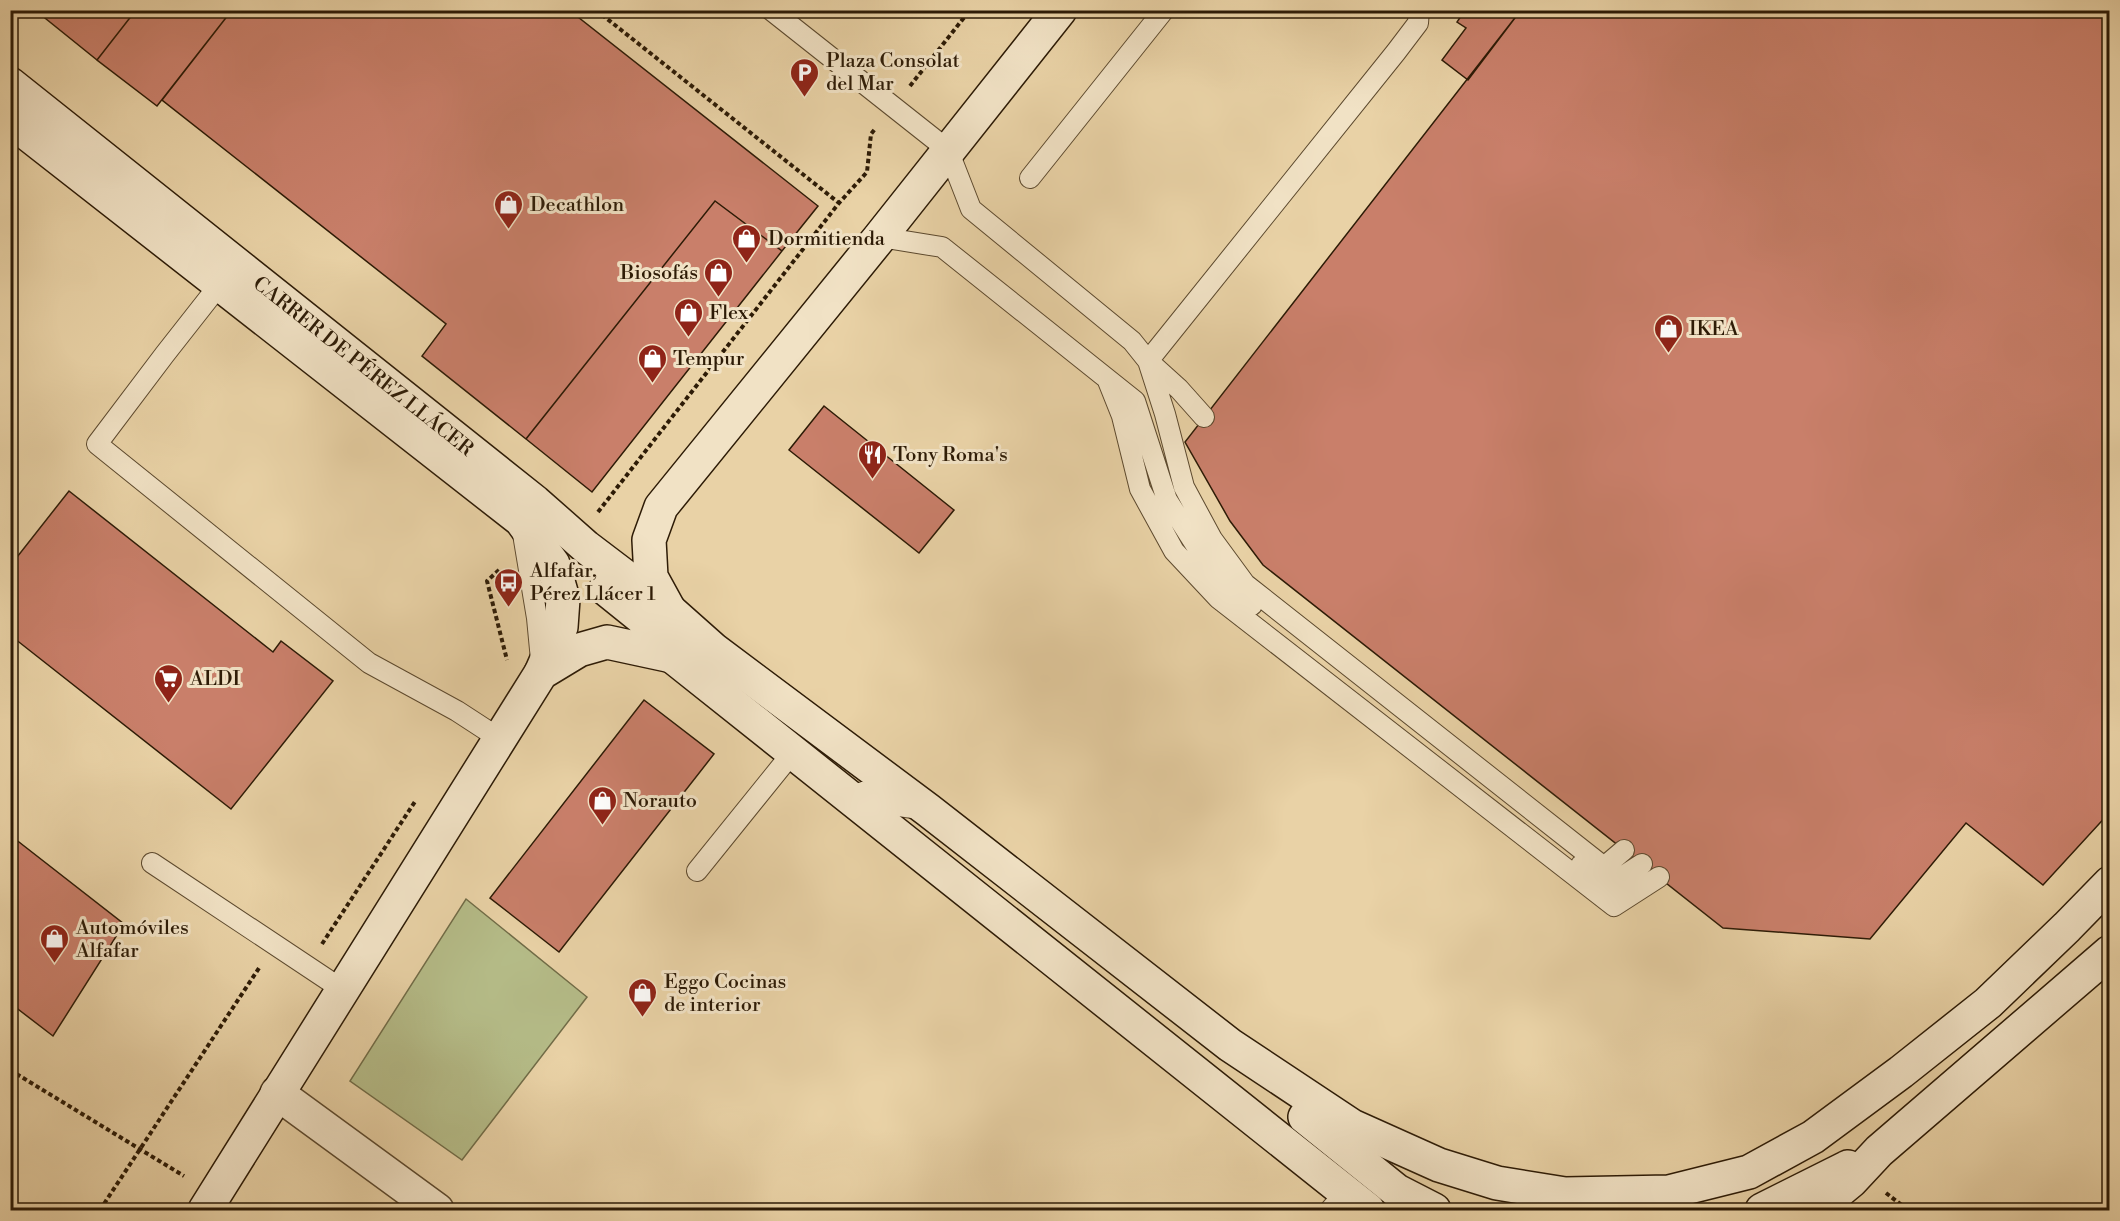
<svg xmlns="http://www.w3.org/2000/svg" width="2120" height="1221" viewBox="0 0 2120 1221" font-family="'Libre Bodoni',serif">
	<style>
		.green { fill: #b5bc88; stroke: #716c47; stroke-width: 1.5 }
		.building { fill: #c97f6a; stroke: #2d1b06; stroke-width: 1.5 }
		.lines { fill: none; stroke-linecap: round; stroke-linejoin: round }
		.lane-casing { stroke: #5c492e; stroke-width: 22 }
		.street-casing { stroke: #5c492e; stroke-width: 36 }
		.secondary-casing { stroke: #2d1b06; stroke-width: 36 }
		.path { stroke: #2d1b06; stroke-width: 4; stroke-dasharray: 4.5 3; stroke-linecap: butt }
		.lane { stroke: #f1e2c5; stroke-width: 20 }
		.street { stroke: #f1e2c5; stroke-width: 33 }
		.secondary { stroke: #f1e2c5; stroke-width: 33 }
		.labels { text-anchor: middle; stroke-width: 6; stroke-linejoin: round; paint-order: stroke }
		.poi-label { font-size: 20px; fill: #2d1b06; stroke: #f1e2c5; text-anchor: start }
		.street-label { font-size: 20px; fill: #2d1b06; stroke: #f1e2c5 }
	</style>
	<rect width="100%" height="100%" fill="#e9d2a6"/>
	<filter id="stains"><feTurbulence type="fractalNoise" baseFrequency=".00333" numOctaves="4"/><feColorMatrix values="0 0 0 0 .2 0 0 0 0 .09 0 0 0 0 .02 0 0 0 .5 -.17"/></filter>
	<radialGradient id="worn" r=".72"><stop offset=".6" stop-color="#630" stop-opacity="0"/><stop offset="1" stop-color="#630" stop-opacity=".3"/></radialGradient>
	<path class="green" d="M 466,899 L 587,997 L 462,1160 L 350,1081 Z"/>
	<path class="building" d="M 35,10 L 136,10 L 97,60 Z
		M 136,10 L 232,10 L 157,106 L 97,60 Z
		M 232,10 L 569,10 L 818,206 L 782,251 L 715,201 L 526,439 L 422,356 L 446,324 L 162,100 Z
		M 1465,10 L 1521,10 L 1468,80 L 1442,60 L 1466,28 L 1457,22 Z
		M 1521,10 L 2110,10 L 2110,812 L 2043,885 L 1966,823 L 1870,939 L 1723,928 L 1263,565 L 1230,521 L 1185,442 Z
		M 715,201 L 782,251 L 592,492 L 526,439 Z
		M 824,406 L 954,510 L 919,553 L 789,450 Z
		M 69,491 L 273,652 L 281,641 L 333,681 L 231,809 L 10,635 L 10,566 Z
		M 644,700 L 714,754 L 559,952 L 490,898 Z
		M 10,835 L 124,924 L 53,1036 L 10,1003 Z"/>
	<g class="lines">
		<defs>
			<path id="lane" d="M 771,10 L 948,150 L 971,209 L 1132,341 L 1148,361 L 1165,414 L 1184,487 L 1212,539 L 1245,584 L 1604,867 L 1624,850
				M 1030,178 L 1164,10
				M 880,237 L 942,247 L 1135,401 L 1167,500 L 1197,547 L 1226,584 L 1252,605
				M 220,284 L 165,354 L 97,444 L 369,663 L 457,711 L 500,739
				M 1108,381 L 1122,416 L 1140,489 L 1174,551 L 1218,598 L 1614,906 L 1659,877
				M 1204,417 L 1179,389 L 1148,361 L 1396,52 L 1418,23 L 1419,10
				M 522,528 L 537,618 L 541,660
				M 863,792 L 878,803 L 920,809
				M 152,863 L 343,990
				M 1581,865 L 1608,886 L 1642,864
				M 697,871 L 793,752
				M 1330,1210 L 1345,1193"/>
			<path id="street" d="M 277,1093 L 437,1210"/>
			<g id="secondary">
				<path id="s1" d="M 10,84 L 535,502 L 586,547 L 669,610 L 714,650 L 928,810 L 1230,1045 L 1352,1126 L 1439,1165 L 1497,1183 L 1565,1194 L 1669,1192 L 1749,1172 L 1813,1137 L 1901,1072 L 1988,1003 L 2067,927 L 2110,883"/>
				<path d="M 10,120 L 521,520 L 553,564 L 563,599 L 561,627 L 541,673"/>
				<path d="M 606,589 L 642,618 L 672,656 L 1368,1210"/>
				<path d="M 668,608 L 651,577 L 649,540 L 661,507 L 880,237 L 1060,10"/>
				<path d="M 1305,1117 L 1397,1191 L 1434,1210"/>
				<path d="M 205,1210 L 541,673 L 579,650 L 607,642 L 672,656"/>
				<path d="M 1762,1210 L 1848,1167"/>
				<path d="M 1816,1210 L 1851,1181 L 1879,1151 L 2110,952"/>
			</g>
		</defs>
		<use href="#lane" class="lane-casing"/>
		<use href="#street" class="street-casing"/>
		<use href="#secondary" class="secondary-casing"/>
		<path class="path" d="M 596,10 L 839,203
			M 910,86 L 970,10
			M 598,512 L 839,203 L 867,172 L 871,134 L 875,129
			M 499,570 L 487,581 L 507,660
			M 322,944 L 416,800
			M 10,1070 L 184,1176
			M 1886,1193 L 1908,1210
			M 100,1210 L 259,968"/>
		<use href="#lane" class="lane"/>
		<use href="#street" class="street"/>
		<use href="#secondary" class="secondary"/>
	</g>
	<defs>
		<symbol id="parking-pin" viewBox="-11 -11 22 30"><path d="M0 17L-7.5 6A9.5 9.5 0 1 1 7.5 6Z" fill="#8f2418" stroke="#f1e2c5"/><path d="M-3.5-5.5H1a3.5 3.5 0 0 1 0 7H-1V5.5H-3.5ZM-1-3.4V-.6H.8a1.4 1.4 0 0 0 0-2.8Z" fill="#fff"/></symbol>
		<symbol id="shop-pin" viewBox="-11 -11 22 30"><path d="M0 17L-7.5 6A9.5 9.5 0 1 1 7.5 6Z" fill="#8f2418" stroke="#f1e2c5"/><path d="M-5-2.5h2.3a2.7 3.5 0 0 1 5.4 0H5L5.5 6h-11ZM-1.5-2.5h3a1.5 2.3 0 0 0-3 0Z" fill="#fff"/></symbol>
		<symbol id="restaurant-pin" viewBox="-11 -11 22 30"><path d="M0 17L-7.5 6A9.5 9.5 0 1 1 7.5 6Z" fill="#8f2418" stroke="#f1e2c5"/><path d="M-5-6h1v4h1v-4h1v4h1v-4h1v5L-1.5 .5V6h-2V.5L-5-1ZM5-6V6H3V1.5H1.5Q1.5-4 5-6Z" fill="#fff"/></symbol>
		<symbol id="bus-pin" viewBox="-11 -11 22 30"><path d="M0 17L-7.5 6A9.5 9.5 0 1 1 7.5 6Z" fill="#8f2418" stroke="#f1e2c5"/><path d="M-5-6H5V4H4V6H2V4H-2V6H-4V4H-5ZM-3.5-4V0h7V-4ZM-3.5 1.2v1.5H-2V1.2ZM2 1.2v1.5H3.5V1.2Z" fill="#fff"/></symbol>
		<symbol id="supermarket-pin" viewBox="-11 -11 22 30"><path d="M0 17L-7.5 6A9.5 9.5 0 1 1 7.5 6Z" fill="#8f2418" stroke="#f1e2c5"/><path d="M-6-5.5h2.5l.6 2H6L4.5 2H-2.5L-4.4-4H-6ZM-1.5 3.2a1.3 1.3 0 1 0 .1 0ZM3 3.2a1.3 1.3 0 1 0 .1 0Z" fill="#fff"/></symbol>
	</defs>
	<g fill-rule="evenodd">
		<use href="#parking-pin" x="788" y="56" width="33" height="45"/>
		<use href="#shop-pin" x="492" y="188" width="33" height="45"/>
		<use href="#shop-pin" x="730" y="222" width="33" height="45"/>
		<use href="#shop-pin" x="702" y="256" width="33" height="45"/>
		<use href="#shop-pin" x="672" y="296" width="33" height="45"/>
		<use href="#shop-pin" x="1652" y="312" width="33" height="45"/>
		<use href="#shop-pin" x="636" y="342" width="33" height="45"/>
		<use href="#restaurant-pin" x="856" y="438" width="33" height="45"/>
		<use href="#bus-pin" x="492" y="566" width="33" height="45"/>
		<use href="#supermarket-pin" x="152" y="662" width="33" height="45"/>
		<use href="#shop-pin" x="586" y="784" width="33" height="45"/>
		<use href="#shop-pin" x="38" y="922" width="33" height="45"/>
		<use href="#shop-pin" x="626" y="976" width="33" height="45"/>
	</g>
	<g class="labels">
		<g class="poi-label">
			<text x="826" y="67">Plaza Consolat<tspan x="826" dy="23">del Mar</tspan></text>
			<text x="530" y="211">Decathlon</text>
			<text x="768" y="245">Dormitienda</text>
			<text x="698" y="279" text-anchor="end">Biosofás</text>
			<text x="709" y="319">Flex</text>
			<text x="1689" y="335">IKEA</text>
			<text x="673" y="365">Tempur</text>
			<text x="893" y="461">Tony Roma's</text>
			<text x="530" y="577">Alfafar,<tspan x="530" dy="23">Pérez Llácer 1</tspan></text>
			<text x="190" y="685">ALDI</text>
			<text x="623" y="807">Norauto</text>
			<text x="76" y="934">Automóviles<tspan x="76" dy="23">Alfafar</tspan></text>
			<text x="664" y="988">Eggo Cocinas<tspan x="664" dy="23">de interior</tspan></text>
		</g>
		<g class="street-label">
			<text dy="7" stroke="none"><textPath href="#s1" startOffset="452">CARRER DE PÉREZ LLÁCER</textPath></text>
		</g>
	</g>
	<rect width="2120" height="1221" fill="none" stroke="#e9d2a6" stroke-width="36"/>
	<rect x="12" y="12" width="2096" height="1197" fill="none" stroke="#2d1b06" stroke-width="3"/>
	<rect x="18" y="18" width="2084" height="1185" fill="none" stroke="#2d1b06" stroke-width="1.5"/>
	<rect width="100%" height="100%" filter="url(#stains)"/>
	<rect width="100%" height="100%" fill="url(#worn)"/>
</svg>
